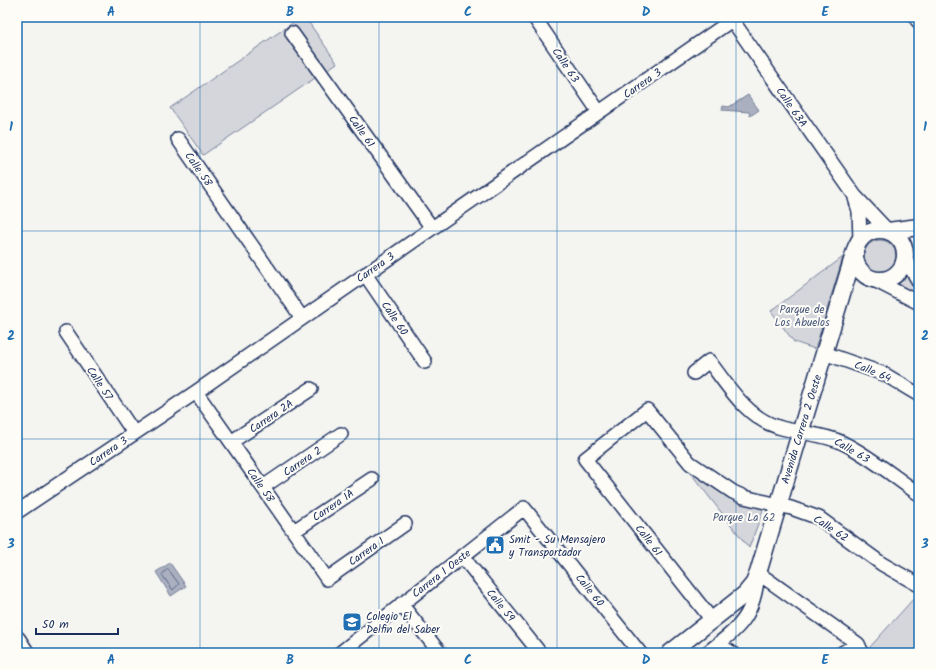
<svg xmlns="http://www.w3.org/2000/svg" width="936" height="670" viewBox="0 0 936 670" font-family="Kalam,sans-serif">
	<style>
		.green { fill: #d4d6db; stroke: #78829c }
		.water { fill: #aab0bf; stroke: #717c98 }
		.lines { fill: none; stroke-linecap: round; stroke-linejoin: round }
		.shore { stroke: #546385; stroke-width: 1 }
		.minor-casing { stroke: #1b2f5e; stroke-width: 16 }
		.major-casing { stroke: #1b2f5e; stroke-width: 19 }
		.minor { stroke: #fdfcf7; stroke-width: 13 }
		.major { stroke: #fdfcf7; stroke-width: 16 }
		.grid { fill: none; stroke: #1f6fb2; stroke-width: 1; stroke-opacity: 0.55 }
		.labels { text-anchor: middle; stroke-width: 4; stroke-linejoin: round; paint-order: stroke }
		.street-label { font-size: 11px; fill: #1b2f5e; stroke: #fdfcf7 }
		.park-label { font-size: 11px; fill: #49597d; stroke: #fdfcf7 }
		.poi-label { font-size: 11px; fill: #1b2f5e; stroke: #fdfcf7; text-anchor: start }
		.neatline { fill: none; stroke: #1f6fb2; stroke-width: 1.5 }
		.grid-label { font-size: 13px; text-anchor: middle; font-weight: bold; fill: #1f6fb2 }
	</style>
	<rect width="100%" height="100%" fill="#f4f4f1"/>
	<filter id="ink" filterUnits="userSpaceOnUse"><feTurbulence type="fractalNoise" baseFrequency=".025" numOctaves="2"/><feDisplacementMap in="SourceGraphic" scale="8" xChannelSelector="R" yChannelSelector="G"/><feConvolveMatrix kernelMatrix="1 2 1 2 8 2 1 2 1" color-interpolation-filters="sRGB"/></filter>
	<g filter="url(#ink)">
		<path class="green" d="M 301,17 L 305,17 L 337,63 L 203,155 L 170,108 Z
			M864 256a16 16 0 1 1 32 0a16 16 0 1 1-32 0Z
			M 843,257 L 815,349 L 794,342 L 771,311 Z
			M 905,271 L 919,292 L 919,297 L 895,283 Z
			M 689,471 L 765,505 L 749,548 Z
			M 915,597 L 919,598 L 919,653 L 872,653 L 870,647 Z"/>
		<path class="water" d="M 748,95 L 759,110 L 750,116 L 749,112 L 722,110 L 723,106 L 729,107 Z
			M 170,563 L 186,586 L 171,596 L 156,572 Z"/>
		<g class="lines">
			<path class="shore" d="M 168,569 L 179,584 L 173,590 L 162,575 Z"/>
			<defs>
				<path id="minor" d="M 534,17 L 599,112
					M 730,17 L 855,196 L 888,231
					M 292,33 L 432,228
					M 178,139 L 302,318
					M 855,198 L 859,211 L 860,240
					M 905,258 L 919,282
					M 365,274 L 425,362
					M 874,280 L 919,303
					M 66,332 L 134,433
					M 824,353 L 884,374 L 919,395
					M 694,373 L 709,361 C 728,386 747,418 778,427 C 800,434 822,433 843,443 C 870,456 894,477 919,494
					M 196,392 L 327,579 L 405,524
					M 231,442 L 311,389
					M 263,487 L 341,434
					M 17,512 L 196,392 L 732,20
					M 294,531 L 372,479
					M 462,556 L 540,653
					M 401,604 L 440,653
					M 712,620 L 585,459 L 647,410 L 690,463 L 733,492 L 744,497 L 791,508 L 819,518 L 882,564 L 919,585
					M 718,644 L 732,653
					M 340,653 L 524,508 L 640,653
					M 707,653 C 740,627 754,617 758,573 L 858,644 L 862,653
					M 842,653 L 858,644"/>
				<path id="major" d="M 917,17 L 919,20
					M855 255a25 25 0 1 1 50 0a25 25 0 1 1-50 0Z
					M 888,231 L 919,227
					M 17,639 L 26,653
					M 670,653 L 745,594 L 754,583 L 758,573 L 856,247"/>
			</defs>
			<use href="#minor" class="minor-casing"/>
			<use href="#major" class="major-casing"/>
			<use href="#minor" class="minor"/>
			<use href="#major" class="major"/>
		</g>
	</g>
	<path class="grid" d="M 200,17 L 200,653M 379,17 L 379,653M 557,17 L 557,653M 736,17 L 736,653M 17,231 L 919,231M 17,439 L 919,439"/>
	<defs>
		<symbol id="civic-square" viewBox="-11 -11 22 22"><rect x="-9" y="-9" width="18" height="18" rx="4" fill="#1f6fb2" stroke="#fdfcf7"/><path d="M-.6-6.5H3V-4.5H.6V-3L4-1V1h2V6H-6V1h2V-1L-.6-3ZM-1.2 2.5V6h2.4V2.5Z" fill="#fff"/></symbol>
		<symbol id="school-square" viewBox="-11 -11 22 22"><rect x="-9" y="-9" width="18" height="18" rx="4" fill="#1f6fb2" stroke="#fdfcf7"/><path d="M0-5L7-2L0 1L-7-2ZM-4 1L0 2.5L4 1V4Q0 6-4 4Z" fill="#fff"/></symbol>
	</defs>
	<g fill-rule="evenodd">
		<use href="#civic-square" x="484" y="534" width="22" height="22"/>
		<use href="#school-square" x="341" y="611" width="22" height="22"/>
	</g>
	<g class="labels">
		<g class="street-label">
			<text transform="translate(566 65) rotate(56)" y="4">Calle 63</text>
			<text transform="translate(642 83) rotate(-35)" y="4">Carrera 3</text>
			<text transform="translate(792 107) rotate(55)" y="4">Calle 63A</text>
			<text transform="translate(362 131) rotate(54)" y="4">Calle 61</text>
			<text transform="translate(199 169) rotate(55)" y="4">Calle 58</text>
			<text transform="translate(375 267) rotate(-35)" y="4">Carrera 3</text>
			<text transform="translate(395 318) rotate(56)" y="4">Calle 60</text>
			<text transform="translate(873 371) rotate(22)" y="4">Calle 64</text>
			<text transform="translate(100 383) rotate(56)" y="4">Calle 57</text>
			<text transform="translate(271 416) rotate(-34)" y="4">Carrera 2A</text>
			<text transform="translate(801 429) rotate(-73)" y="4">Avenida Carrera 2 Oeste</text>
			<text transform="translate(852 450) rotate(30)" y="4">Calle 63</text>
			<text transform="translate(108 451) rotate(-34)" y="4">Carrera 3</text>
			<text transform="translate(302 461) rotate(-34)" y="4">Carrera 2</text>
			<text transform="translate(261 485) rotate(55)" y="4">Calle 58</text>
			<text transform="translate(333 505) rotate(-34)" y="4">Carrera 1A</text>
			<text transform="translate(831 528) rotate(33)" y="4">Calle 62</text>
			<text transform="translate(649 540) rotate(52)" y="4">Calle 61</text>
			<text transform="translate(366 551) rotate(-35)" y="4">Carrera 1</text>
			<text transform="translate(441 573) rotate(-38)" y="4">Carrera 1 Oeste</text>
			<text transform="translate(590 590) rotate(51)" y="4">Calle 60</text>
			<text transform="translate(501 605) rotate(51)" y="4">Calle 59</text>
		</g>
		<g class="park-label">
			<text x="802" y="313">Parque de<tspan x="802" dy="13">Los Abuelos</tspan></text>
			<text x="744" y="521">Parque La 62</text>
		</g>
		<g class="poi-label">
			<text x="509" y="543">Smit - Su Mensajero<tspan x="509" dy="13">y Transportador</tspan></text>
			<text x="366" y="620">Colegio El<tspan x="366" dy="13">Delfin del Saber</tspan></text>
		</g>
	</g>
	<rect width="936" height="670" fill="none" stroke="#fdfcf7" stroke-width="44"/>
	<path d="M36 628v6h82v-6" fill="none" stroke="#1b2f5e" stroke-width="2"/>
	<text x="42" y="628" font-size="12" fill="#1b2f5e" stroke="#fdfcf7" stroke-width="3" paint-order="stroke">50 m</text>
	<rect x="22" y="22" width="892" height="626" class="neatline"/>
	<g class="grid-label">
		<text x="111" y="16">A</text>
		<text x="290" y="16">B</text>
		<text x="468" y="16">C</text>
		<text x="646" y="16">D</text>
		<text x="825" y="16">E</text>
		<text x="11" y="131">1</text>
		<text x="925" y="131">1</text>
		<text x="11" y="340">2</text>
		<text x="925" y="340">2</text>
		<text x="11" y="548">3</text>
		<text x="925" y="548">3</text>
		<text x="111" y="664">A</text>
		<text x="290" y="664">B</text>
		<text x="468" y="664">C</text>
		<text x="646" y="664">D</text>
		<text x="825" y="664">E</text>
	</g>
</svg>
